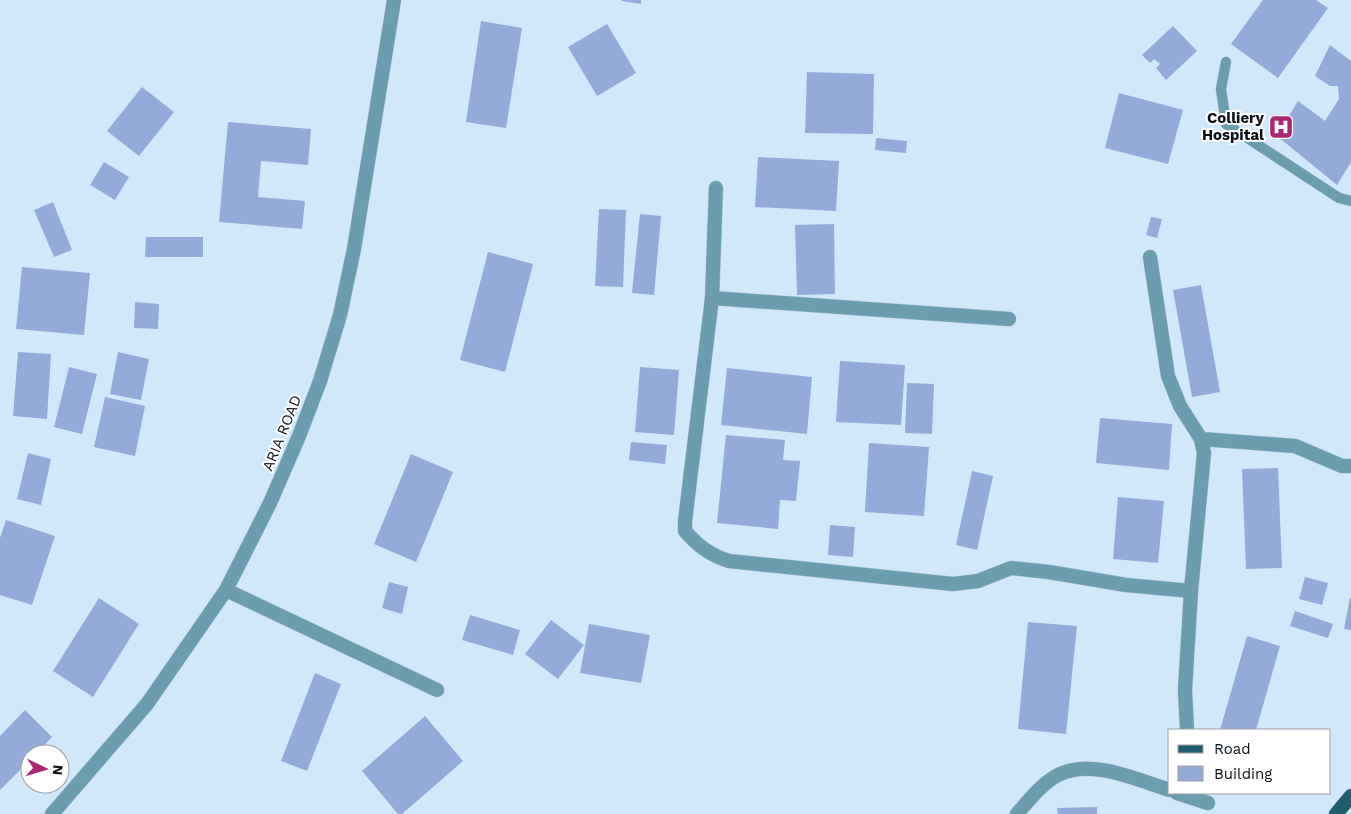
<svg xmlns="http://www.w3.org/2000/svg" width="1351" height="814" viewBox="0 0 1351 814" font-family="'Work Sans',sans-serif">
	<style>
		.building { fill: #94aad8 }
		.lines { fill: none; stroke-linecap: round; stroke-linejoin: round }
		.service-casing { stroke: #b1c6d6; stroke-width: 11 }
		.minor-casing { stroke: #b1c6d6; stroke-width: 15 }
		.primary-casing { stroke: #b1c6d6; stroke-width: 15 }
		.service { stroke: #6b9dae; stroke-width: 10 }
		.minor { stroke: #6b9dae; stroke-width: 14 }
		.primary { stroke: #1f5c6d; stroke-width: 14 }
		.labels { text-anchor: middle; stroke-width: 4; stroke-linejoin: round; paint-order: stroke }
		.poi-label { font-size: 15px; font-weight: bold; fill: #0b1218; stroke: #fff; text-anchor: end }
		.street-label { font-size: 15px; fill: #0b1218; stroke: #fff }
	</style>
	<rect width="100%" height="100%" fill="#d1e8fa"/>
	<path class="building" d="M 622,0 L 641,0 L 641,4 L 622,1 Z
		M 1263,0 L 1316,0 L 1328,8 L 1278,78 L 1231,44 Z
		M 481,21 L 522,28 L 506,128 L 466,122 Z
		M 607,24 L 636,73 L 597,96 L 568,47 Z
		M 1173,26 L 1197,51 L 1166,80 L 1156,68 L 1160,64 L 1154,59 L 1150,63 L 1142,55 Z
		M 1330,45 L 1351,61 L 1351,162 L 1337,185 L 1277,136 L 1298,101 L 1325,121 L 1339,99 L 1338,86 L 1330,86 L 1315,76 Z
		M 807,72 L 874,74 L 873,134 L 805,133 Z
		M 142,87 L 174,112 L 139,156 L 107,131 Z
		M 1119,93 L 1183,110 L 1168,164 L 1105,148 Z
		M 228,122 L 311,129 L 308,165 L 261,161 L 258,197 L 305,201 L 302,229 L 219,222 Z
		M 876,138 L 907,141 L 906,153 L 875,150 Z
		M 758,157 L 839,161 L 836,211 L 755,207 Z
		M 104,162 L 129,177 L 115,200 L 90,185 Z
		M 53,202 L 72,250 L 54,257 L 34,210 Z
		M 599,209 L 626,210 L 623,287 L 595,286 Z
		M 640,214 L 661,216 L 654,295 L 632,293 Z
		M 1151,217 L 1162,219 L 1157,238 L 1146,235 Z
		M 834,224 L 835,294 L 797,295 L 795,225 Z
		M 146,237 L 203,237 L 203,257 L 145,257 Z
		M 488,252 L 533,264 L 505,372 L 460,360 Z
		M 22,267 L 90,273 L 84,335 L 16,329 Z
		M 1201,285 L 1220,392 L 1192,397 L 1173,290 Z
		M 135,302 L 159,304 L 158,329 L 134,328 Z
		M 18,352 L 51,354 L 47,419 L 13,416 Z
		M 118,352 L 149,359 L 141,400 L 110,394 Z
		M 840,361 L 905,365 L 901,425 L 836,422 Z
		M 69,367 L 97,374 L 82,434 L 54,427 Z
		M 640,367 L 679,370 L 674,435 L 635,432 Z
		M 727,368 L 812,377 L 807,434 L 721,425 Z
		M 907,383 L 934,384 L 932,434 L 905,433 Z
		M 105,397 L 145,406 L 135,456 L 94,447 Z
		M 1100,418 L 1172,424 L 1169,470 L 1096,463 Z
		M 726,435 L 785,440 L 783,460 L 800,461 L 796,501 L 780,500 L 778,529 L 717,523 Z
		M 631,442 L 667,445 L 665,464 L 629,460 Z
		M 869,443 L 929,447 L 924,516 L 865,512 Z
		M 28,453 L 51,459 L 41,505 L 17,499 Z
		M 411,454 L 453,472 L 416,562 L 374,544 Z
		M 1278,468 L 1282,568 L 1246,569 L 1242,469 Z
		M 972,471 L 993,476 L 977,550 L 956,545 Z
		M 1118,497 L 1164,501 L 1158,563 L 1113,559 Z
		M 6,520 L 55,536 L 32,605 L 0,595 L 0,538 Z
		M 830,525 L 855,527 L 853,557 L 828,555 Z
		M 1305,577 L 1328,583 L 1322,605 L 1299,599 Z
		M 389,582 L 408,587 L 402,614 L 382,608 Z
		M 99,598 L 139,624 L 93,697 L 53,671 Z
		M 1350,598 L 1351,598 L 1351,630 L 1344,629 Z
		M 1295,611 L 1333,624 L 1328,638 L 1290,626 Z
		M 470,615 L 520,630 L 513,655 L 462,640 Z
		M 551,620 L 584,645 L 558,679 L 525,654 Z
		M 1028,622 L 1077,626 L 1066,734 L 1018,729 Z
		M 589,624 L 650,635 L 641,683 L 580,673 Z
		M 1247,636 L 1280,646 L 1256,730 L 1220,730 Z
		M 315,673 L 341,684 L 307,771 L 281,761 Z
		M 25,710 L 52,737 L 36,754 L 30,754 L 30,760 L 0,790 L 0,736 Z
		M 425,716 L 463,761 L 402,814 L 398,814 L 362,771 Z
		M 1097,807 L 1097,814 L 1058,814 L 1057,808 Z"/>
	<g class="lines">
		<defs>
			<path id="service" d="M 1226,62 L 1221,89 L 1226,124 L 1339,198 L 1351,201"/>
			<path id="minor" d="M 716,188 L 712,298 L 685,521 L 685,531 C 698,546 710,555 729,561 L 953,584 L 978,581 L 1011,568 L 1049,572 L 1126,585 L 1191,591
				M 1150,257 L 1168,376 L 1180,406 L 1201,439 L 1204,453 L 1191,591 L 1185,690 L 1187,730
				M 712,298 L 1009,319
				M 1201,439 L 1295,446 L 1342,466 L 1351,466
				M 226,590 L 437,690
				M 1177,793 L 1208,803
				M 52,814 L 147,704 L 226,590 L 270,503 L 299,436 L 320,381 L 340,315 L 354,249 L 394,0
				M 1017,814 C 1029,800 1043,782 1060,774 C 1094,759 1137,780 1170,790"/>
			<path id="primary" d="M 1336,814 L 1351,796"/>
		</defs>
		<use href="#service" class="service-casing"/>
		<use href="#minor" class="minor-casing"/>
		<use href="#primary" class="primary-casing"/>
		<use href="#service" class="service"/>
		<use href="#minor" class="minor"/>
		<use href="#primary" class="primary"/>
	</g>
	<defs>
		<symbol id="hospital-square" viewBox="-11 -11 22 22"><rect x="-9" y="-9" width="18" height="18" rx="4" fill="#aa2771" stroke="#fff"/><path d="M-5-5h3v3.5h4V-5h3V5h-3V1.5h-4V5h-3Z" fill="#fff"/></symbol>
	</defs>
	<g fill-rule="evenodd">
		<use href="#hospital-square" x="1267" y="113" width="28" height="28"/>
	</g>
	<g class="labels">
		<g class="poi-label">
			<text x="1264" y="123">Colliery<tspan x="1264" dy="17">Hospital</tspan></text>
		</g>
		<g class="street-label">
			<text transform="translate(282 433) rotate(-68)" y="5">ARIA ROAD</text>
		</g>
	</g>
	<rect x="1168" y="729" width="162" height="65" fill="#ffffff" stroke="#9da0a3"/>
	<rect x="1178" y="745" width="25" height="8" fill="#1f5c6d" stroke="#9da0a3"/>
	<text x="1214" y="754" font-size="15" fill="#0b1218">Road</text>
	<rect x="1178" y="766" width="25" height="15" fill="#94aad8" stroke="#9da0a3"/>
	<text x="1214" y="779" font-size="15" fill="#0b1218">Building</text>
	<g transform="translate(45 769) rotate(95)"><circle r="24" fill="#ffffff" stroke="#9da0a3"/>
	<path d="M0-4L9 19L0 12L-9 19Z" fill="#aa2771"/>
	<text y="-8" font-size="14" font-weight="bold" text-anchor="middle" fill="#0b1218">N</text>
	</g>
</svg>
